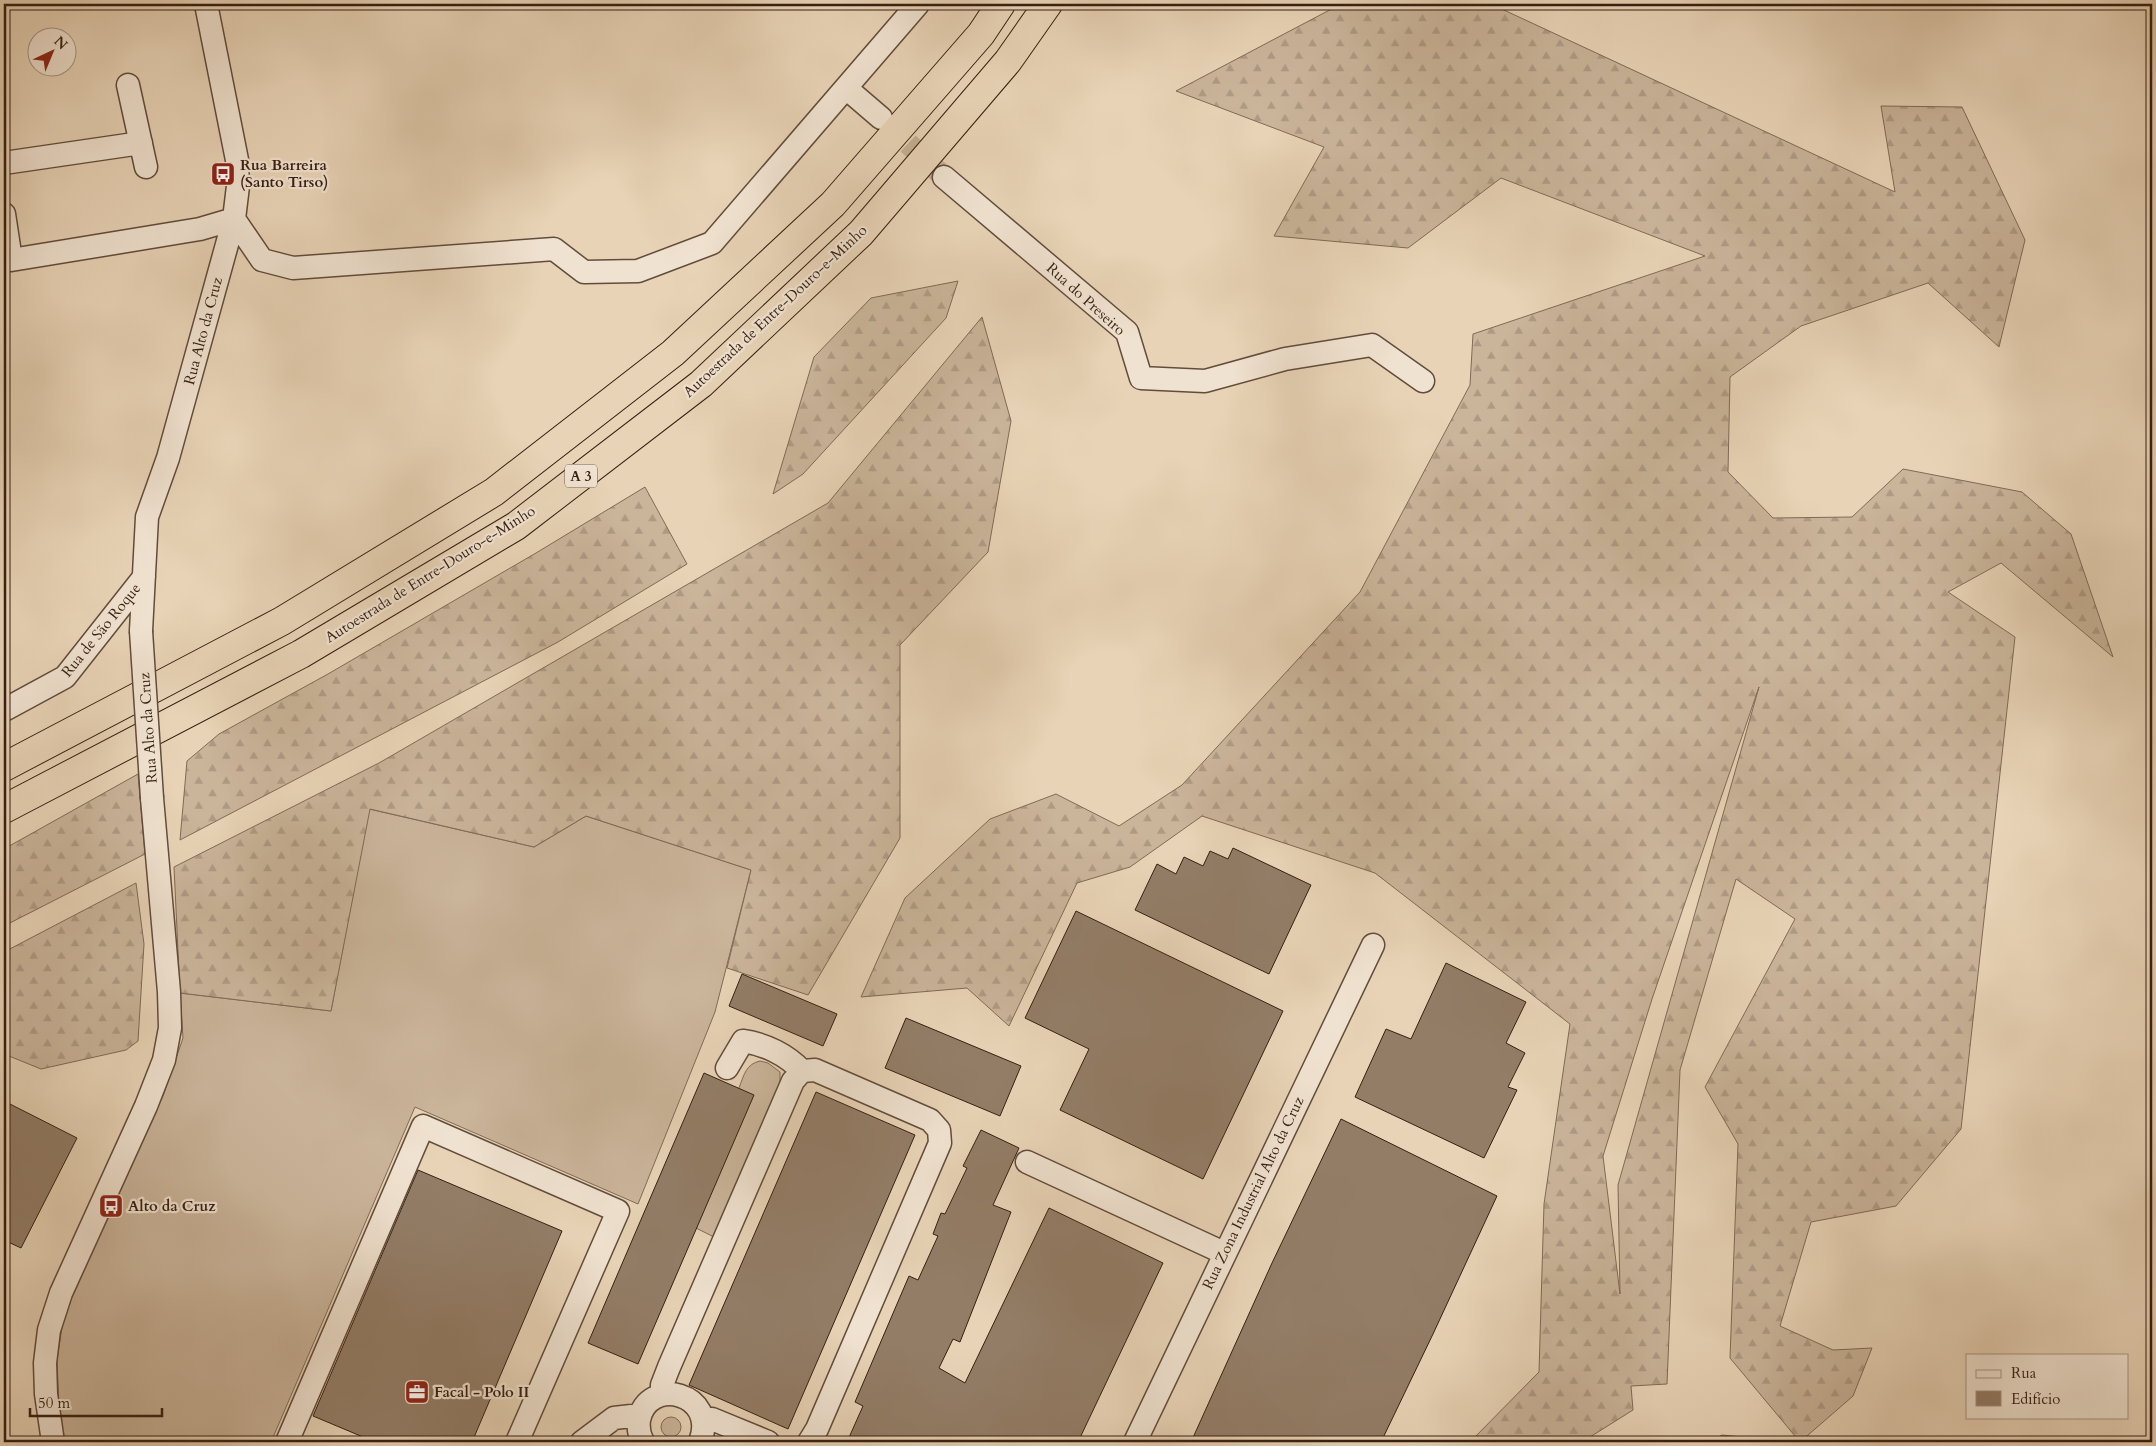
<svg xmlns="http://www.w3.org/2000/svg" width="2156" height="1446" viewBox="0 0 2156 1446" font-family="Cardo,serif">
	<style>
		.grass { fill: #cab49a; stroke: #806a56 }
		.forest { fill: url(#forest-firs); stroke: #806a56; fill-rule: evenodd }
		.building { fill: #937d67; stroke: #361f12 }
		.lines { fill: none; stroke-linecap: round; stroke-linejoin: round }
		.minor-tunnel { stroke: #c4af95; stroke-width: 22; stroke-dasharray: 22 11; stroke-linecap: butt }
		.minor-casing { stroke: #624c3b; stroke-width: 25 }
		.highway-casing { stroke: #361f12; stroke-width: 30 }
		.minor { stroke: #f0e2d0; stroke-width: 22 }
		.highway { stroke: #e8d3b6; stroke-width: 28 }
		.minor-bridge-casing { stroke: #624c3b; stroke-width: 25; stroke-linecap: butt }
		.minor-bridge { stroke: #f0e2d0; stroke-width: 22 }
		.labels { text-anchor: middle; stroke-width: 4.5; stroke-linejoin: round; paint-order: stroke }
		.shield { fill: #f0e2d0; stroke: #6e5a4b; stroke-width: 1 }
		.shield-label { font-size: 14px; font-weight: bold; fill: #361f12 }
		.poi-label { font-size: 15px; font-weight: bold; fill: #361f12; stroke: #f0e2d0; text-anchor: start }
		.street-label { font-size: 15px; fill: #361f12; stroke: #f0e2d0 }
	</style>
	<defs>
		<pattern id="forest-firs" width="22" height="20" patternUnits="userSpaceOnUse" patternTransform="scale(1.25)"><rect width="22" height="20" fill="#cab49a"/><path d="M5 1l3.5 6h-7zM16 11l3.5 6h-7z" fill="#ae9a84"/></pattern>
	</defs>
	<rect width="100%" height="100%" fill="#e8d3b6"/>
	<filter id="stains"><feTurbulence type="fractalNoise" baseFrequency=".004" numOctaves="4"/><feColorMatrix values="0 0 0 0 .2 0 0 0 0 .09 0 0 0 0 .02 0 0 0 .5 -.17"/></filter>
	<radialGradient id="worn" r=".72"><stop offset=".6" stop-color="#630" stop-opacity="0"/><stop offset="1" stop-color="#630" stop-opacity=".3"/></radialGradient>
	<path class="grass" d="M 369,809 L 534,847 L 586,816 L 751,870 L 715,1012 L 638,1204 L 415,1107 L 271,1442 L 64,1442 L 59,1406 L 57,1360 L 64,1314 L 85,1264 L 163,1096 L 183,1038 L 180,993 L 331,1011 Z
		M 760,1061 L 768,1063 L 780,1072 L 780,1084 L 714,1237 L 696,1228 L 739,1088 C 744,1075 746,1064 760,1061 Z
		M661 1427a10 10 0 1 1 20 0a10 10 0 1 1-20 0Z"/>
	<path class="forest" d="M 1341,4 L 1491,4 L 1895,192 L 1881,106 L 1962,107 L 2025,240 L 1999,347 L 1928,283 L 1801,326 L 1730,377 L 1728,472 L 1773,518 L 1852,517 L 1903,469 L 2022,492 L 2071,534 L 2113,657 L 2001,563 L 1948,592 L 2015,637 L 1961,1129 L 1896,1206 L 1811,1222 L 1780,1326 L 1833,1350 L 1872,1348 L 1853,1396 L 1800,1442 L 1730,1358 L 1738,1144 L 1705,1087 L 1795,919 L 1736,879 L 1680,1070 L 1667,1384 L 1631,1386 L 1633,1410 L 1582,1442 L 1470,1442 L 1539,1372 L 1544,1204 L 1570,1024 L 1375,873 L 1202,816 L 1130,867 L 1077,883 L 1009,1026 L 967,988 L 861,997 L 905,898 L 990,819 L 1056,794 L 1119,826 L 1182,785 L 1360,592 L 1470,385 L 1473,334 L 1705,256 L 1501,178 L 1408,248 L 1274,236 L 1324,147 L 1176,91 ZM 1759,687 L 1618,1185 L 1620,1294 L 1603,1156 L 1652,999 Z
		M 958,281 L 946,318 L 803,474 L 773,494 L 814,357 L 871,298 Z
		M 982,317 L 1011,421 L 988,552 L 900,645 L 900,838 L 808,995 L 727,968 L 751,870 L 586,816 L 534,847 L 370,809 L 331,1011 L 180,993 L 174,867 L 379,763 L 828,503 Z
		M 645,487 L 687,564 L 558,642 L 180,840 L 187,761 L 219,734 L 328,674 L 536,553 Z
		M 138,774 L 145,854 L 4,926 L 4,849 Z
		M 136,883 L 144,944 L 138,1041 L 126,1050 L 41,1069 L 4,1054 L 4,952 Z
		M 1722,1435 L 1792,1442 L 1710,1442 Z"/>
	<path class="building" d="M 1233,848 L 1311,885 L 1269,974 L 1135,910 L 1157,864 L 1176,874 L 1184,857 L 1203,866 L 1210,851 L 1228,859 Z
		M 1076,911 L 1283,1011 L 1203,1179 L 1060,1110 L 1089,1049 L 1025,1018 Z
		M 1446,963 L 1526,1002 L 1506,1043 L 1525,1053 L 1508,1087 L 1517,1090 L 1484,1158 L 1355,1097 L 1386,1029 L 1411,1039 Z
		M 742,974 L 837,1014 L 823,1046 L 729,1006 Z
		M 906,1018 L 1021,1066 L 1000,1116 L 885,1068 Z
		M 704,1073 L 754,1095 L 638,1364 L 588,1343 Z
		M 816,1092 L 915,1135 L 788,1429 L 689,1385 Z
		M 10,1104 L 77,1138 L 21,1248 L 4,1240 L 4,1116 Z
		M 1341,1119 L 1497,1196 L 1433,1334 L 1381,1442 L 1191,1442 L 1272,1263 Z
		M 981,1130 L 1019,1148 L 993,1205 L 1011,1212 L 960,1342 L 953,1339 L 939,1368 L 965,1383 L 1049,1208 L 1163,1263 L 1078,1442 L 847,1442 L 863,1406 L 855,1402 L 909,1276 L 918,1280 L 938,1236 L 933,1234 L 941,1213 L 945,1214 L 967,1168 L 963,1166 Z
		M 418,1170 L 562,1231 L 472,1442 L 375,1442 L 313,1416 Z"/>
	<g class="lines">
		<path class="minor-tunnel" d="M 884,121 L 944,177"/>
		<defs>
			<path id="minor" d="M 128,85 L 146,167
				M 846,88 L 881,118
				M 4,163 L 141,143
				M 944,177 L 1127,332 L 1141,378 L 1205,381 L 1285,359 L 1372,345 L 1423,381
				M 4,214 L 11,260
				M 234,219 L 262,260 L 293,268 L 554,249 L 584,272 L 638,271 L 712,243 L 918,4
				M 4,259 L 11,260 L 200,229 L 234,219
				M 141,631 L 147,517 L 168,458 L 234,219 L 238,186 L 237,160 L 206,4
				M 4,710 L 65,677 L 144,577
				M 727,1068 L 743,1041 C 765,1044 787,1055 802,1071
				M 1027,1162 L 1224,1253
				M 662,1395 L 662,1385 L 669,1367 L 793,1081 L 802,1071 L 815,1070 L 930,1120 L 939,1130 L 940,1143 L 817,1429 L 809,1442
				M 703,1419 L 712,1419 L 768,1442
				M 53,1442 L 46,1394 L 45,1363 L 49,1330 L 61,1293 L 146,1106 L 164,1060 L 170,1028 L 169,992 L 152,798
				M 287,1442 L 423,1126 L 618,1211 L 517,1442
				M 582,1442 L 614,1418 L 640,1415
				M 643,1442 C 639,1435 638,1428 639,1420 C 648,1375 719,1393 700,1442
				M 1135,1442 L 1373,945"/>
			<path id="highway" d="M 4,767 L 282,621 L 494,492 L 673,353 L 833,204 L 981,34 L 1001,4
				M 4,809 L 301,654 L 516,526 L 701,384 L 861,233 L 1008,61 L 1048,4"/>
		</defs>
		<use href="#minor" class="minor-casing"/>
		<use href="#highway" class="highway-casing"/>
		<use href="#minor" class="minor"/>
		<use href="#highway" class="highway"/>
		<defs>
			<path id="minor-bridge" d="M 141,631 L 152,798"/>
		</defs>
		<use href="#minor-bridge" class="minor-bridge-casing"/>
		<use href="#minor-bridge" class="minor-bridge"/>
	</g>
	<defs>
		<symbol id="bus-square" viewBox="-11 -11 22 22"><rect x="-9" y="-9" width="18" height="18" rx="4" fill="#8f2418" stroke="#f0e2d0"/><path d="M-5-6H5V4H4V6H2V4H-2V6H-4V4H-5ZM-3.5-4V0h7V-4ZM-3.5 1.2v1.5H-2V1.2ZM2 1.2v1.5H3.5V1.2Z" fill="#fff"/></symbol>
		<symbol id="office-square" viewBox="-11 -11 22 22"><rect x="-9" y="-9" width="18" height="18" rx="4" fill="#8f2418" stroke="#f0e2d0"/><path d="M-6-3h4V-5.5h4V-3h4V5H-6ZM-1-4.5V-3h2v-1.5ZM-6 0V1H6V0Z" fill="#fff"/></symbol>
	</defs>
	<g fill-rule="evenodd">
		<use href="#bus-square" x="209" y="160" width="28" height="28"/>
		<use href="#bus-square" x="97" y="1192" width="28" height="28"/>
		<use href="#office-square" x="403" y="1378" width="28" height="28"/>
	</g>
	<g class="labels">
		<rect class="shield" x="565" y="464.5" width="32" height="23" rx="4"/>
		<g class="shield-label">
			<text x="581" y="481">A 3</text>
		</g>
		<g class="poi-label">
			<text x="240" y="170">Rua Barreira<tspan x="240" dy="17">(Santo Tirso)</tspan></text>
			<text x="128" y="1211">Alto da Cruz</text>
			<text x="434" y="1397">Facal - Polo II</text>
		</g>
		<g class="street-label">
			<text transform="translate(1086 299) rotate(42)" y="5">Rua do Preseiro</text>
			<text transform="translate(775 311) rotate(-43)" y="5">Autoestrada de Entre-Douro-e-Minho</text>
			<text transform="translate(203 331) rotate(-75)" y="5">Rua Alto da Cruz</text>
			<text transform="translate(430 574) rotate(-32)" y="5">Autoestrada de Entre-Douro-e-Minho</text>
			<text transform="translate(101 630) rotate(-51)" y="5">Rua de São Roque</text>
			<text transform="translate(148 728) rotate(-94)" y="5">Rua Alto da Cruz</text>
			<text transform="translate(1253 1193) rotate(-64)" y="5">Rua Zona Industrial Alto da Cruz</text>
		</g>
	</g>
	<rect width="2156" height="1446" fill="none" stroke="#e8d3b6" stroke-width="20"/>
	<rect x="5" y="5" width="2146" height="1436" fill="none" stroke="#361f12" stroke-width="2.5"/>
	<rect x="10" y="10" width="2136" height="1426" fill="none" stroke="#361f12"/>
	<rect x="1966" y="1354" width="162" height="65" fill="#f0e2d0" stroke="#a69484"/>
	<rect x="1976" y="1370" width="25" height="8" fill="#f0e2d0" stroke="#a69484"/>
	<text x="2011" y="1378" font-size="15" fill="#361f12">Rua</text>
	<rect x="1976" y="1391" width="25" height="15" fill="#937d67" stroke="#a69484"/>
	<text x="2011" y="1404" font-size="15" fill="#361f12">Edifício</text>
	<g transform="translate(52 52) rotate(44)"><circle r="24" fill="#f0e2d0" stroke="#a69484"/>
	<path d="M0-4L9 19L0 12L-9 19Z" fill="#8f2418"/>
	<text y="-8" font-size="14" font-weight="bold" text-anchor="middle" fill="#361f12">N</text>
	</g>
	<path d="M30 1408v8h132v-8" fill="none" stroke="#361f12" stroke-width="2.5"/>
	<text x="38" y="1408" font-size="15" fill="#361f12" stroke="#f0e2d0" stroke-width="4" paint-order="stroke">50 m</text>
	<rect width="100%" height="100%" filter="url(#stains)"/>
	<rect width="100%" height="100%" fill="url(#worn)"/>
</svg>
